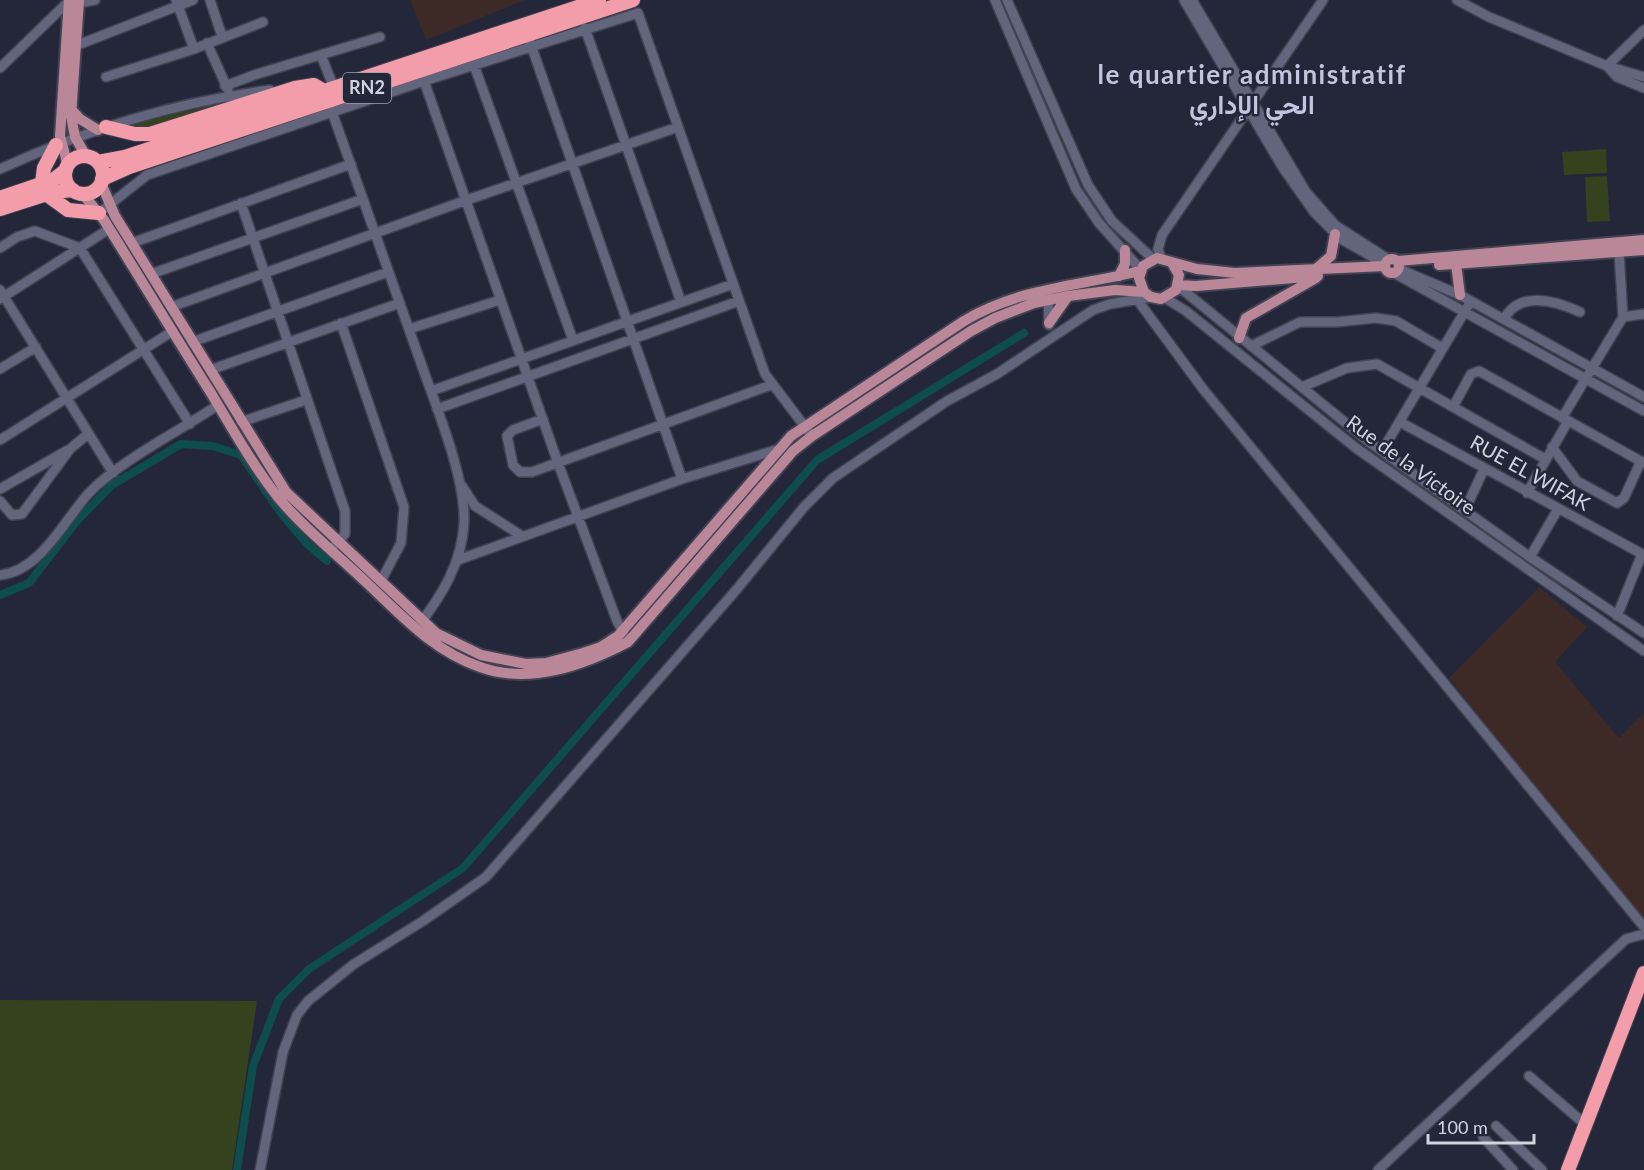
<svg xmlns="http://www.w3.org/2000/svg" width="1644" height="1170" viewBox="0 0 1644 1170" font-family="Lato,Vazirmatn,sans-serif">
	<style>
		.industrial { fill: #3d2a26 }
		.green { fill: #35421e }
		.lines { fill: none; stroke-linecap: round; stroke-linejoin: round }
		.canal { stroke: #0e4d4d; stroke-width: 8 }
		.minor-casing { stroke: #414252; stroke-width: 12 }
		.major-casing { stroke: #414252; stroke-width: 14 }
		.highway-casing { stroke: #414252; stroke-width: 16 }
		.minor { stroke: #62657c; stroke-width: 9 }
		.major { stroke: #ba8798; stroke-width: 10 }
		.highway { stroke: #f49daa; stroke-width: 14 }
		.labels { text-anchor: middle; stroke-width: 5; stroke-linejoin: round; paint-order: stroke }
		.shield { fill: #24263a; stroke: #9d9fae; stroke-width: 1.5 }
		.shield-label { font-size: 18px; font-weight: bold; fill: #d1d3e0 }
		.street-label { font-size: 20px; fill: #d1d3e0; stroke: #24263a }
		.district-label { font-size: 26px; font-weight: bold; letter-spacing: 1.5px; fill: #c1c5df; stroke: #24263a }
	</style>
	<rect width="100%" height="100%" fill="#24263a"/>
	<path class="industrial" d="M 410,0 L 525,0 L 426,40 Z
		M 1539,587 L 1587,627 L 1555,662 L 1619,738 L 1644,713 L 1644,928 L 1449,678 Z"/>
	<path class="green" d="M 235,100 L 190,118 L 131,131 L 127,125 Z
		M 1606,149 L 1607,173 L 1564,175 L 1562,152 Z
		M 1607,176 L 1610,221 L 1587,222 L 1585,177 Z
		M 0,1000 L 257,1001 L 232,1170 L 0,1170 Z"/>
	<g class="lines">
		<path class="canal" d="M 0,595 L 29,583 L 77,521 L 112,485 L 181,444 L 213,446 L 241,455 L 280,512 L 307,544 L 327,561
			M 237,1170 L 253,1066 L 279,999 L 309,969 L 463,868 L 817,460 L 1024,333"/>
		<defs>
			<path id="minor" d="M 176,0 L 194,49
				M 210,0 L 222,36
				M 995,0 L 1076,189 L 1099,223 L 1141,270
				M 1007,0 L 1088,185 L 1112,221 L 1153,259
				M 1184,0 L 1283,168 L 1314,212 L 1341,239 L 1385,264
				M 1192,0 L 1306,192 L 1335,225 L 1388,259
				M 1457,0 L 1489,17 L 1607,66 L 1644,77
				M 73,4 L 95,0
				M 585,28 L 681,302
				M 530,42 L 682,479
				M 207,43 L 228,90
				M 70,48 L 193,0
				M 321,55 L 334,88
				M 474,65 L 573,340
				M 1607,66 L 1644,30
				M 1607,66 L 1617,77 L 1644,88
				M 0,68 L 70,0
				M 106,77 L 194,49 L 263,22
				M 423,78 L 558,463 L 617,621 L 628,642
				M 225,86 L 254,75 L 380,37
				M 331,109 C 361,195 392,280 422,366 C 437,409 466,479 464,523 C 462,563 442,595 419,625
				M 0,169 C 85,130 177,102 270,90
				M 241,203 L 345,511 L 345,534 L 335,545
				M 99,213 L 147,175 L 424,81 L 638,13 L 765,374 L 812,436
				M 132,243 L 351,164
				M 0,248 L 17,237 L 35,231 L 80,248 L 190,424
				M 1161,258 L 1158,249 L 1162,235 L 1323,0
				M 1399,269 L 1460,295 L 1644,397
				M 1394,273 L 1644,411
				M 151,274 L 363,199
				M 1178,286 L 1369,442 L 1530,557 L 1644,633
				M 0,290 L 113,473
				M 1048,294 L 1049,325
				M 1136,298 L 1203,389 L 1644,927
				M 1165,298 L 1186,311 L 1356,448 L 1644,651
				M 0,299 L 109,229
				M 171,307 L 464,201 L 678,127
				M 1623,317 L 1644,314
				M 1504,319 C 1520,290 1556,301 1580,312
				M 341,323 L 404,507 L 401,543 L 382,579
				M 409,329 L 500,300
				M 192,342 L 388,272
				M 1251,346 L 1300,322 L 1337,322 L 1376,318 L 1396,321 L 1442,348
				M 0,369 L 36,347
				M 210,370 L 400,303
				M 1302,387 L 1347,368 L 1377,364 L 1545,459
				M 431,391 L 733,284
				M 1453,407 L 1471,374 L 1479,371 L 1644,463
				M 437,409 L 739,301
				M 1562,418 L 1623,317 L 1619,252
				M 543,419 L 513,430 L 507,436 L 513,465 L 520,472 L 532,472 L 771,385
				M 241,422 L 306,400
				M 1400,422 L 1644,555
				M 0,440 L 173,331
				M 1552,447 L 1577,481 L 1617,503 L 1624,498 L 1641,461
				M 1382,451 L 1471,301
				M 462,486 L 475,506 L 522,536
				M 0,489 L 68,450
				M 1527,493 L 1568,421
				M 0,501 L 12,515 L 22,514 L 70,449 L 88,434
				M 1465,510 L 1484,469
				M 1530,557 L 1558,509
				M 458,560 L 682,479 L 779,449
				M 0,575 C 41,571 64,520 89,493 C 118,462 181,430 218,405
				M 1617,616 L 1642,554
				M 1529,1076 L 1586,1125
				M 1496,1126 L 1542,1170
				M 1483,1137 L 1513,1170
				M 260,1170 L 283,1052 L 297,1015 L 308,1001 L 354,964 L 423,921 L 486,877 L 737,589 L 804,507 L 833,478 L 947,401 L 997,374 L 1093,310 L 1110,304 L 1151,297
				M 1378,1170 L 1626,939 L 1644,934"/>
			<path id="major" d="M 79,0 L 71,116 L 75,137 L 86,156
				M 71,109 L 80,119 L 98,130
				M 68,166 L 60,136 L 69,0
				M 101,183 L 115,216 L 286,492 L 436,633 L 481,655 L 526,664 L 546,663 L 583,653 L 601,647 L 618,636 L 791,436 L 964,321 C 1018,288 1080,286 1140,271
				M 82,193 L 104,220 C 140,278 175,336 211,393 C 232,428 252,464 277,496 C 300,525 341,558 368,584 C 403,617 434,651 480,667 C 530,685 584,665 628,642 L 793,451 L 812,436 L 971,331 L 995,318 L 1034,303 L 1068,296 L 1115,290 L 1144,292
				M1385 266a7 7 0 1 1 14 0a7 7 0 1 1-14 0Z
				M 1398,261 L 1644,240
				M 1172,263 L 1179,275 L 1176,290 L 1161,299 L 1151,297 L 1144,292 L 1139,278 L 1143,266 L 1157,258 L 1197,269 L 1235,273 L 1385,266
				M 1456,264 L 1460,295
				M 1439,265 L 1644,250
				M 1317,268 L 1331,256 L 1335,234
				M 1119,276 L 1125,264 L 1125,250
				M 1178,285 L 1196,286 L 1318,276
				M 1049,323 L 1068,296
				M 1239,338 L 1246,318 L 1316,278"/>
			<path id="highway" d="M 106,127 L 135,134 L 150,134 L 295,88 L 314,85 L 324,91
				M65 175a19 19 0 1 1 38 0a19 19 0 1 1-38 0Z
				M 98,162 L 125,157 L 599,0
				M 102,179 L 129,167 L 633,0
				M 42,183 L 44,168 L 56,145
				M 46,194 L 68,210 L 99,213
				M 0,198 L 53,180 L 66,170
				M 0,209 L 53,192 L 73,190
				M 1568,1170 L 1644,973"/>
		</defs>
		<use href="#minor" class="minor-casing"/>
		<use href="#major" class="major-casing"/>
		<use href="#highway" class="highway-casing"/>
		<use href="#minor" class="minor"/>
		<use href="#major" class="major"/>
		<use href="#highway" class="highway"/>
	</g>
	<g class="labels">
		<rect class="shield" x="343" y="73" width="48" height="30" rx="4.5"/>
		<g class="shield-label">
			<text x="367" y="94">RN2</text>
		</g>
		<g class="street-label">
			<text transform="translate(1411 465) rotate(36)" y="7">Rue de la Victoire</text>
			<text transform="translate(1530 473) rotate(29)" y="7">RUE EL WIFAK</text>
		</g>
		<g class="district-label">
			<text x="1252" y="84">le quartier administratif<tspan x="1252" dy="30">الحي الإداري</tspan></text>
		</g>
	</g>
	<path d="M1428 1134v9h106v-9" fill="none" stroke="#d1d3e0" stroke-width="3"/>
	<text x="1437" y="1134" font-size="18" fill="#d1d3e0" stroke="#24263a" stroke-width="4.5" paint-order="stroke">100 m</text>
</svg>
